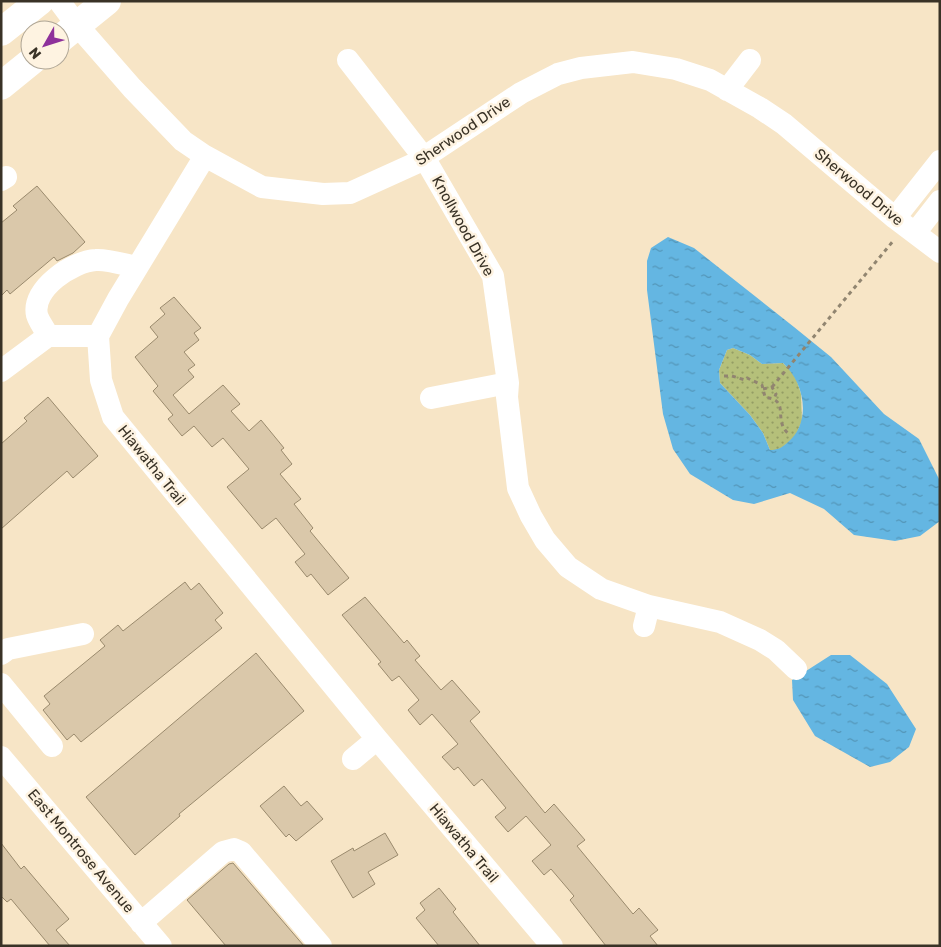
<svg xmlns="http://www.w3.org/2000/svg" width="941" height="947" viewBox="0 0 941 947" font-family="Rubik,sans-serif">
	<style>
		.grass { fill: url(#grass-dots) }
		.water { fill: url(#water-ripples); fill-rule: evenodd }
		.building { fill: #dac8aa; stroke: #9a8a6d }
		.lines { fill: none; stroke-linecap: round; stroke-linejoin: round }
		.path { stroke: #918570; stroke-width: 3; stroke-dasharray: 4 4; stroke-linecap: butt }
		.minor { stroke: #fff; stroke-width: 22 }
		.highway { stroke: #fff; stroke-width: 28 }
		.labels { text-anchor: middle; stroke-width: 5; stroke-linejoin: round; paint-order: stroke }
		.street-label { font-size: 15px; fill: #393226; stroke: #fef3e1 }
	</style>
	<defs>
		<pattern id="grass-dots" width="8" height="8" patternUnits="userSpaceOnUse" patternTransform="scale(1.25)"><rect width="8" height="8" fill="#b5c07a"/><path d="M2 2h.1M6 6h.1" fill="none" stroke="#949d64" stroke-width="1.8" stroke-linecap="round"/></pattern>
		<pattern id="water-ripples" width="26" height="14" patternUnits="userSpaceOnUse" patternTransform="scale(1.25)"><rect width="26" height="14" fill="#64b6e2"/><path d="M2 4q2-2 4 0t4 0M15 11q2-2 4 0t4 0" fill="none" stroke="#5395b7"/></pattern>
	</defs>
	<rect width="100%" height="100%" fill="#f7e5c6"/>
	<path class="grass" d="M 733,348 L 750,355 L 762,364 L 783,363 L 792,372 L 797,381 L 801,394 L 802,421 L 795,437 L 779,450 L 770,450 L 763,433 L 750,415 L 720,383 L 719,370 L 727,350 Z"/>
	<path class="water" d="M 668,237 L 694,248 L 794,327 L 831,357 L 884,414 L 919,439 L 940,481 L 940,521 L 920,536 L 895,541 L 854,535 L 824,509 L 790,493 L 754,504 L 733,500 L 690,474 L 673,449 L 663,414 L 647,290 L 647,261 L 651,248 ZM 733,348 L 750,355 L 762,364 L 783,363 C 805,383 812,423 787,443 C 781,448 778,450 770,450 L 763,433 L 750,415 L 720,383 L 719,370 L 727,350 Z
		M 831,655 L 850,655 L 887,684 L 916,729 L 909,747 L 890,762 L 870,767 L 815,736 L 793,700 L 792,680 Z"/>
	<path class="building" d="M 37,186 L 85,242 L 73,253 L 57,261 L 54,257 L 10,294 L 7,290 L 1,296 L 1,223 L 17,210 L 13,206 Z
		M 174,297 L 201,328 L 194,333 L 199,340 L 184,352 L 195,365 L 188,370 L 194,377 L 173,395 L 189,414 L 223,385 L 240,404 L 231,411 L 249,431 L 261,420 L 284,448 L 281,450 L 292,464 L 280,474 L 301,499 L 294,504 L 313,528 L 310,531 L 349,578 L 328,595 L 311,574 L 307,577 L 295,562 L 305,554 L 276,518 L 262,529 L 227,487 L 249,469 L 223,438 L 212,447 L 194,426 L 182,436 L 168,419 L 173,415 L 153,391 L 158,386 L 135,357 L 158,337 L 150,327 L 165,314 L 160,308 Z
		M 48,397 L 98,456 L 73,478 L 67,471 L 1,529 L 1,444 L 27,421 L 24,418 Z
		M 185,582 L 191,590 L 199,583 L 223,613 L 215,620 L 222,628 L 81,742 L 74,734 L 67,740 L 43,710 L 50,704 L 44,696 L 105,646 L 100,640 L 118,625 L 123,631 Z
		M 365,597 L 404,643 L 407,640 L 420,656 L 415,660 L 441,690 L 452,680 L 480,712 L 470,721 L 545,813 L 554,804 L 585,840 L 577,846 L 633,914 L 639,908 L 658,930 L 650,936 L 658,946 L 606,946 L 570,900 L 574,896 L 551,869 L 544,875 L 532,861 L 551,845 L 526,816 L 508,832 L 495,817 L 506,808 L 482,779 L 474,786 L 458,767 L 454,770 L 442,757 L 458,744 L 432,714 L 420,725 L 408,710 L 419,700 L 399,676 L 392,681 L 378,664 L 381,662 L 342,615 Z
		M 256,653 L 304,711 L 179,814 L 180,816 L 135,855 L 86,797 Z
		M 284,786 L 301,806 L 307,801 L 323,819 L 296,841 L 289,834 L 286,837 L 260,806 Z
		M 385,833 L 398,855 L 368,872 L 375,884 L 353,898 L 331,861 L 353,848 L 354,851 Z
		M 1,843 L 21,869 L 24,866 L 69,919 L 56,930 L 70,946 L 50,946 L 11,899 L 7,902 L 1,896 Z
		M 233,863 L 304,946 L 226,946 L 187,900 L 229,864 Z
		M 439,888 L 456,909 L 453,912 L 480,946 L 439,946 L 416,918 L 425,910 L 420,903 Z"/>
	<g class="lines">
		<path class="path" d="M 724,376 L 732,376 L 745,380 L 747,378 L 762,385 L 765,397 C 768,398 770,398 773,399 C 787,405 774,422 789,434
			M 772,387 L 894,240
			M 763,389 L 772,387 L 776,394 L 774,399"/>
		<path class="minor" d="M 59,1 L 77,25 L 132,88 L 183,141 L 205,156 L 262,187 L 323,194 L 350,193 L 425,159
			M 348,60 L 425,159
			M 727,90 L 750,60
			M 205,156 L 118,299 L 98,336 L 101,380 L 113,417 L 377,739 L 552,946
			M 423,158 L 521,93 L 558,74 L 581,68 L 633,62 L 676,69 L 710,80 L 760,108 L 784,124 L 895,218 L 940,252
			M 425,159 L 493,276 L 508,383 L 507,397 L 518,488 L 531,516 L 545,540 L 568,567 L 601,589 L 649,606 L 720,622 L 760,640 L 776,650 L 796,669
			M 1,180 L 6,177
			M 895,218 L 940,161
			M 915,233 L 940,201
			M 48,336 C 45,329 39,322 37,315 C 31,289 73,261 96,260 C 107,259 126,265 137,267
			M 1,371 L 48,336 L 98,336
			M 431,398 L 508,383
			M 644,626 L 649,606
			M 1,654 L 8,649 L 83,634
			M 1,684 L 52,746
			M 1,757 L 161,946
			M 353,759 L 377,739
			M 141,923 L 223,852 L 234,849 L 241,852 L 321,946"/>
		<path class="highway" d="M 1,32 L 40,1
			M 60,39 L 107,1
			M 1,86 L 33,60"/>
	</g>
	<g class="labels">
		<g class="street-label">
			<text transform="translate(463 131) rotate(-34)" y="5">Sherwood Drive</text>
			<text transform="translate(859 187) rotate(40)" y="5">Sherwood Drive</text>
			<text transform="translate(463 226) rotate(61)" y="5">Knollwood Drive</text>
			<text transform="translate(152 465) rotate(51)" y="5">Hiawatha Trail</text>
			<text transform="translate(464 843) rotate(50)" y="5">Hiawatha Trail</text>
			<text transform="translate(81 851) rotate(50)" y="5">East Montrose Avenue</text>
		</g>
	</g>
	<rect width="941" height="947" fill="none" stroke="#393226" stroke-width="5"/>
	<g transform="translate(45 45) rotate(231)"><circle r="24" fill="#fef3e1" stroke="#afa696"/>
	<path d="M0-4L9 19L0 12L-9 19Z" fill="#8e319b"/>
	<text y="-8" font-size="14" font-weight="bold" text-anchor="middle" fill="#393226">N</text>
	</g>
</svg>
